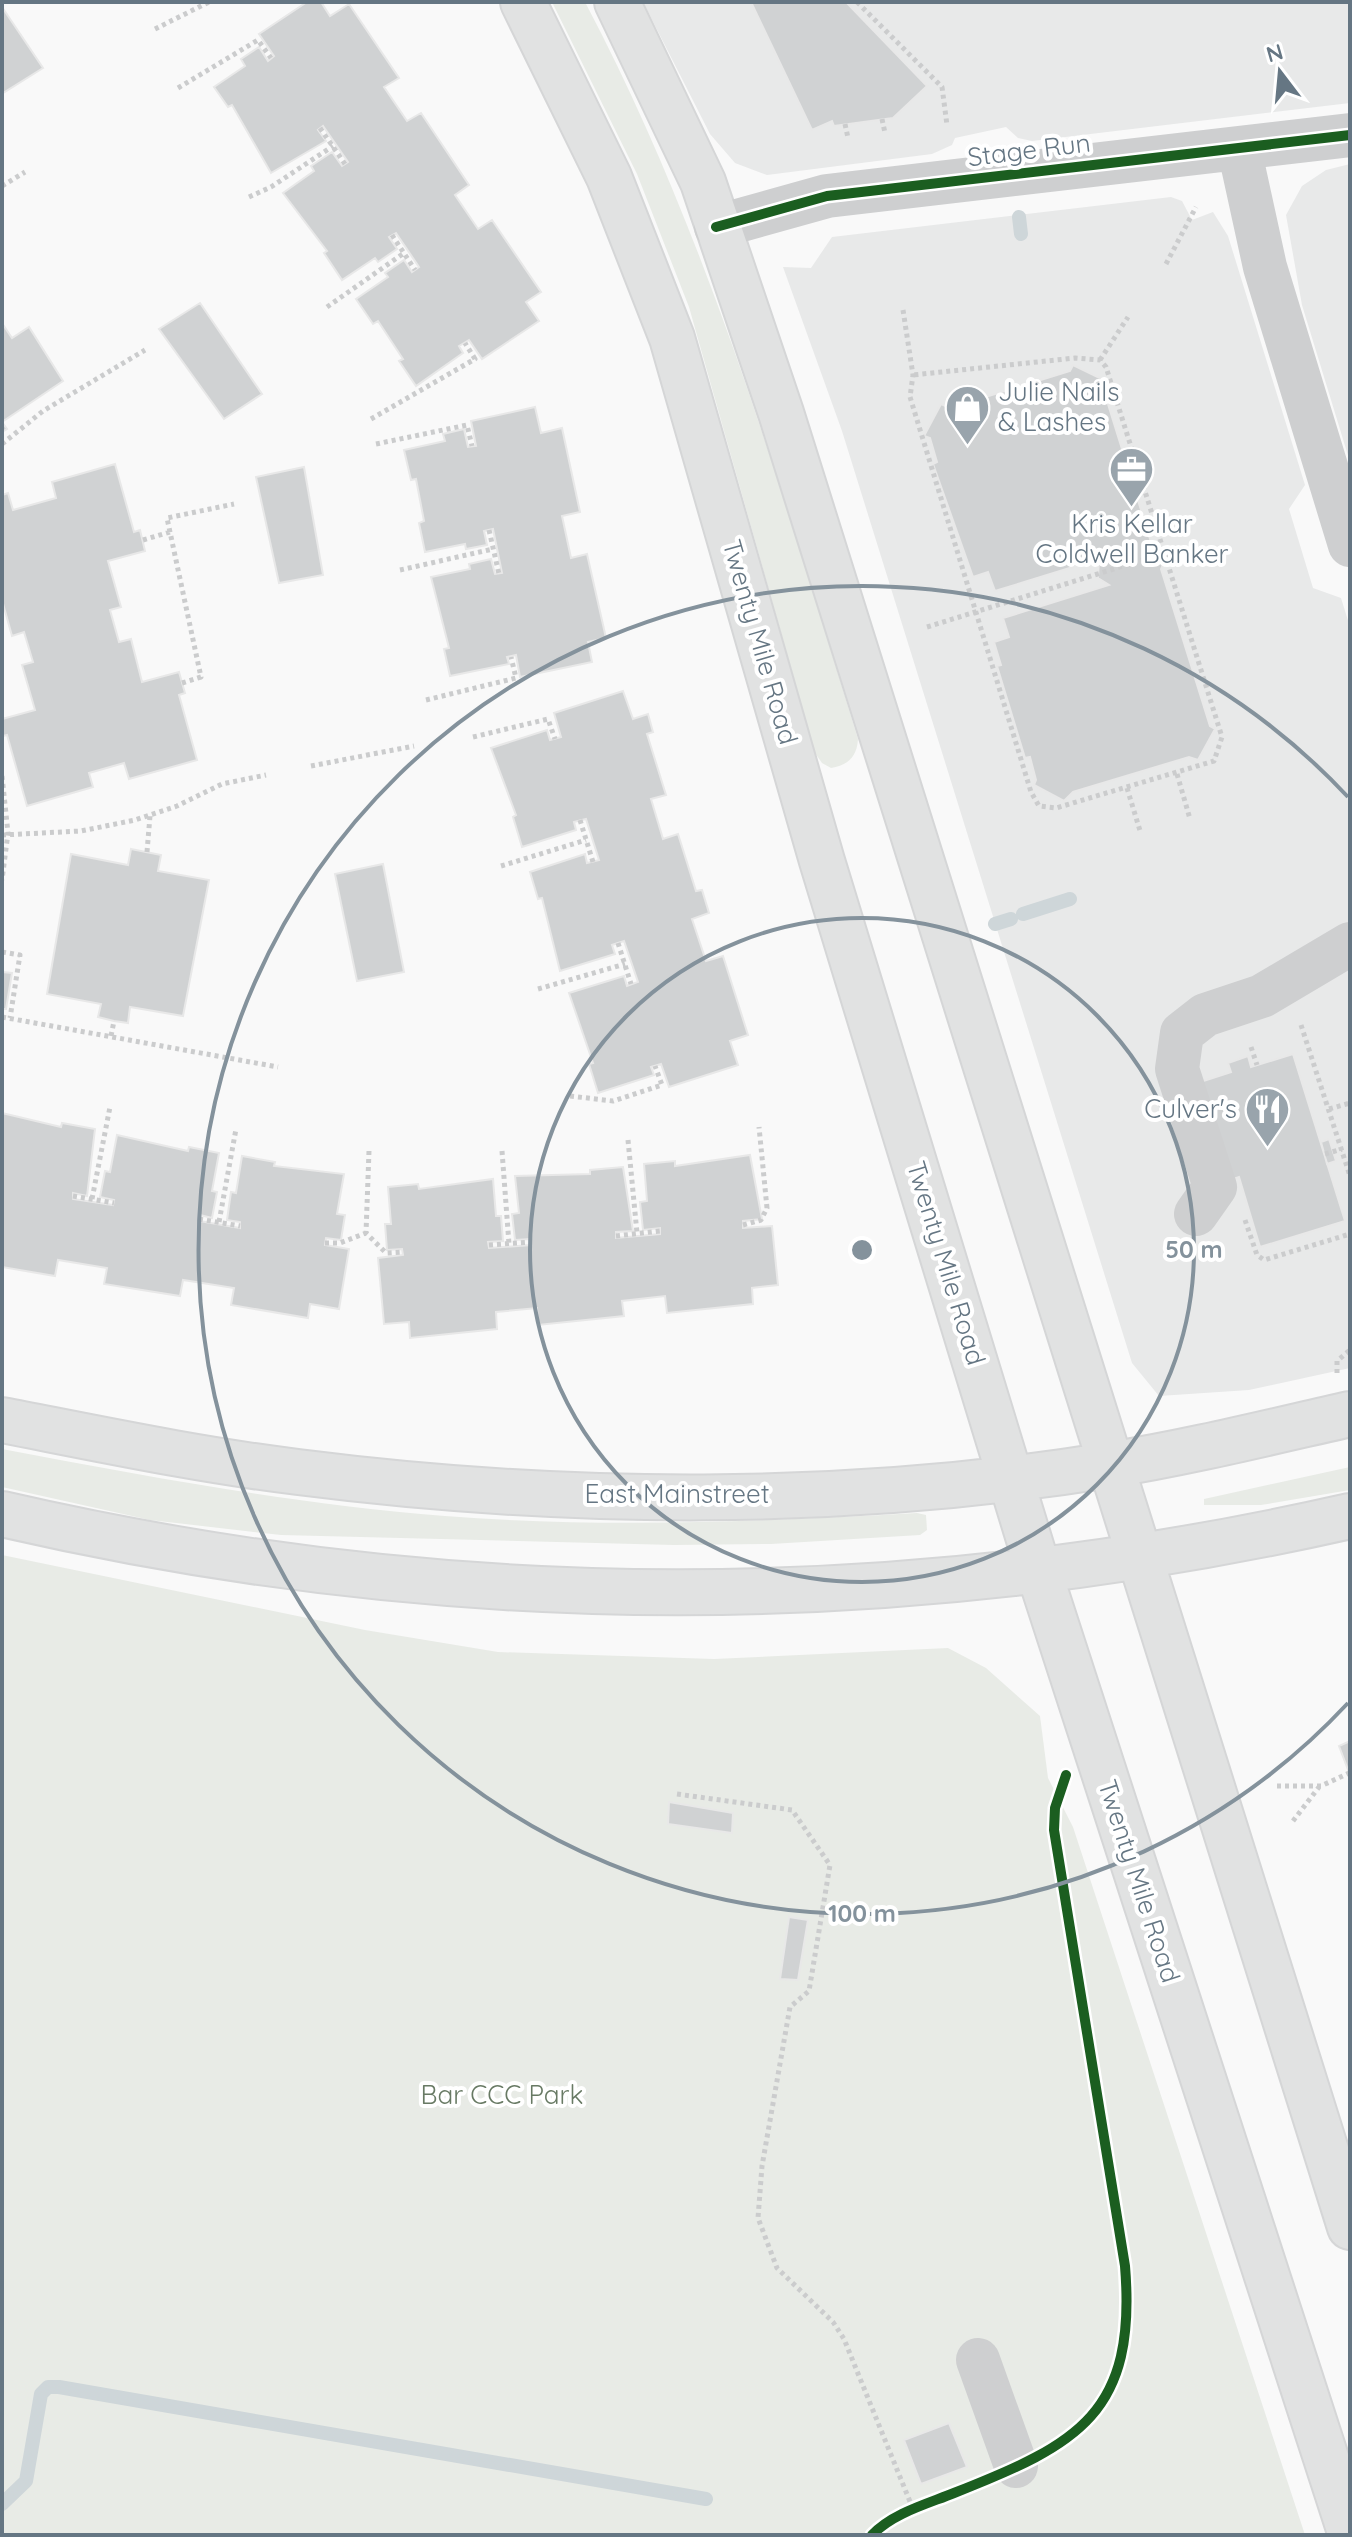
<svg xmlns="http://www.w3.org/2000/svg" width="1352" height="2537" viewBox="0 0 1352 2537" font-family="Quicksand,sans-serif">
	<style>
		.built { fill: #e8e9e9 }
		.green { fill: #e8ebe6 }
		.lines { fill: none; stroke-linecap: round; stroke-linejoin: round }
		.stream { stroke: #ced6d9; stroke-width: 14 }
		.building { fill: #d0d2d3; stroke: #e8e8e8; stroke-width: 2 }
		.major-casing { stroke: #d5d6d7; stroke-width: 48 }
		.path { stroke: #cbcccd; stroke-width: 5; stroke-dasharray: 4 4; stroke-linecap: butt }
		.minor { stroke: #cecfd0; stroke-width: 44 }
		.major { stroke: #e1e2e2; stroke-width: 44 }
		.cycleway-casing { stroke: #fff; stroke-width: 15 }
		.cycleway { stroke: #1b5e20; stroke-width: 10 }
		.ring { fill: none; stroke: #84929c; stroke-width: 4 }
		.labels { text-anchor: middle; stroke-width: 8; stroke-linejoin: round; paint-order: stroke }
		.street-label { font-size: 26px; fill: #657683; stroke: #fff }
		.poi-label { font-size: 26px; fill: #657683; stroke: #fff; text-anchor: start }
		.park-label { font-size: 26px; fill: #687a64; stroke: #fff }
		.centre { fill: #84929c; stroke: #fff; stroke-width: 4 }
		.ring-label { font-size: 24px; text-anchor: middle; font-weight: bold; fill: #84929c; stroke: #fff; stroke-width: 8; stroke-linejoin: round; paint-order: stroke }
	</style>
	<rect width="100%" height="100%" fill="#f9f9f9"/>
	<path class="built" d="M 643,2 L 1350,2 L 1350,103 L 1032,141 L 1018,138 L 1006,127 L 955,138 L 952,145 L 932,154 L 767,175 L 735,163 L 710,134 Z
		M 1350,164 L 1350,462 L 1302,305 L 1286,215 L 1302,186 L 1326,170 Z
		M 1171,197 L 1182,201 L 1192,220 L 1213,212 L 1228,236 L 1305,485 L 1289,509 L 1313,588 L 1341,598 L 1350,627 L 1350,1368 L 1249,1390 L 1159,1396 L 1132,1363 L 842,431 L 783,267 L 811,268 L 832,237 Z"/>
	<path class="green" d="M 552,2 L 585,2 C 708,235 781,488 858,739 C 857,757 848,765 831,768 L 822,763 L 815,753 L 689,307 L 637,174 Z
		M 2,1449 C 149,1477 295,1504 445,1516 C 602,1528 759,1522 917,1513 L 926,1515 L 927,1530 L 920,1535 L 771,1544 L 674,1545 L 281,1535 L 150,1520 L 2,1487 Z
		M 1350,1467 L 1350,1490 L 1261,1505 L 1204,1505 L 1204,1499 Z
		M 2,1555 L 365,1630 L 498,1652 L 714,1659 L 948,1648 L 986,1668 L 1040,1716 L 1048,1778 L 1073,1827 L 1305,2535 L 2,2535 Z"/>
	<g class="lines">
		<path class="stream" d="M 1019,217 L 1021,234
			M 1023,914 L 1070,899
			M 995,924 L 1011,919
			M 2,2504 L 26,2481 L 41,2394 L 48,2387 L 59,2387 L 706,2499"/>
	</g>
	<path class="building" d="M 307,2 L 321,2 L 330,16 L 349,4 L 399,78 L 384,87 L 407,121 L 421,113 L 469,185 L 455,195 L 478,229 L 492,220 L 541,292 L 526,302 L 539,321 L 482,359 L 469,340 L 459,346 L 463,353 L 416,386 L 399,361 L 403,359 L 378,321 L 373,324 L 356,299 L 388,277 L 385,273 L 404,260 L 412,272 L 419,267 L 396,233 L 389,237 L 397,249 L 378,262 L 375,258 L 342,280 L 324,253 L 327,251 L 283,193 L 314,171 L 311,166 L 332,152 L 342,166 L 348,162 L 323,126 L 318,130 L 326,141 L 271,173 L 232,105 L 228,107 L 214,87 L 245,66 L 241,59 L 259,47 L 268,61 L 274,56 L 259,34 Z
		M 751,2 L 846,2 L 927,86 L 893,118 L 834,126 L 832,121 L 812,130 Z
		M 2,7 L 43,68 L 3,93 L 2,91 Z
		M 200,303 L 262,394 L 224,419 L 159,329 Z
		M 2,323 L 12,338 L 29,327 L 63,381 L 2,422 L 7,429 L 2,432 Z
		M 1073,365 L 1106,381 L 1103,388 L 1151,542 L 1168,553 L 1161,569 L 1210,726 L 1215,729 L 1198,760 L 1189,757 L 1073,792 L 1064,801 L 1034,785 L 1036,780 L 1030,757 L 1025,758 L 997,666 L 1001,665 L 994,642 L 1009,637 L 1003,618 L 1109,585 L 1098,578 L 1099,559 L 995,591 L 988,572 L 973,577 L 933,464 L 937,462 L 930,438 L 924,436 L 941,404 L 950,408 L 1070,371 Z
		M 535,407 L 541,433 L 562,428 L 580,512 L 562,516 L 571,558 L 587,554 L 606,638 L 588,642 L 592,662 L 520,677 L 516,655 L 507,657 L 509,664 L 450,676 L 444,649 L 449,648 L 431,577 L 470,569 L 469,564 L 491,559 L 495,574 L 502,573 L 493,529 L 484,531 L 487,545 L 466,549 L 465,544 L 425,552 L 419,523 L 424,521 L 416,479 L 411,480 L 404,450 L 445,441 L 443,434 L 464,429 L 468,447 L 476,446 L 471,421 Z
		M 115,464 L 134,532 L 140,530 L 145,551 L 108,561 L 121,607 L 110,610 L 119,642 L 131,639 L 142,682 L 179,672 L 185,693 L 179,695 L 197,760 L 129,779 L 124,763 L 89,773 L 93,787 L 27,806 L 7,735 L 3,736 L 2,733 L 2,719 L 35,710 L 22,665 L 33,662 L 24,632 L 12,636 L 2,600 L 2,495 L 8,493 L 13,510 L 56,498 L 52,482 Z
		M 304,467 L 323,575 L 279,583 L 256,477 Z
		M 623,691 L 633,719 L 648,714 L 653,732 L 647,734 L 666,795 L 651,799 L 663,839 L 678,834 L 696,891 L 702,890 L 709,913 L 692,919 L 706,961 L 723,956 L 748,1035 L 730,1041 L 738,1065 L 669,1087 L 661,1064 L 651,1067 L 654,1075 L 598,1093 L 589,1064 L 593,1063 L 569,993 L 624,976 L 627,986 L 638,982 L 624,941 L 612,945 L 615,954 L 560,971 L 542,898 L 538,899 L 530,872 L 585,854 L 587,863 L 599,860 L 586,819 L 574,822 L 576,830 L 522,847 L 513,817 L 516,815 L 491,748 L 547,730 L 550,740 L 561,737 L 554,713 Z
		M 131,849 L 161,855 L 158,871 L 209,880 L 183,1016 L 130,1007 L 128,1023 L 114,1021 L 98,1017 L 101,1004 L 47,994 L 71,854 L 128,865 Z
		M 383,864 L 404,972 L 357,981 L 335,874 Z
		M 2,972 L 12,973 L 6,1009 L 2,1009 Z
		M 1293,1054 L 1345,1221 L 1260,1247 L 1239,1177 L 1224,1182 L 1194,1084 L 1231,1072 L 1228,1063 L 1248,1056 L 1251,1067 Z
		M 2,1113 L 61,1127 L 62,1123 L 95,1129 L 87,1196 L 73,1193 L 73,1199 L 113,1205 L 114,1200 L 100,1197 L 105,1171 L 110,1172 L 117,1135 L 188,1151 L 189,1147 L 219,1153 L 212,1191 L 217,1192 L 212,1218 L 200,1215 L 199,1221 L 240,1228 L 240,1222 L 227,1220 L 231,1192 L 236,1193 L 242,1156 L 275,1162 L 274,1166 L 344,1174 L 337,1214 L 345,1215 L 341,1240 L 326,1238 L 325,1245 L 349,1249 L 339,1309 L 310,1304 L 308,1318 L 231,1305 L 234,1288 L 183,1280 L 180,1296 L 104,1284 L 107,1268 L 58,1260 L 55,1276 L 2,1267 Z
		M 1329,1139 L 1336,1161 L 1327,1164 L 1321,1142 Z
		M 750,1155 L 762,1219 L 743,1221 L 743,1228 L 772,1226 L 778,1285 L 752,1288 L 753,1304 L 667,1313 L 665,1296 L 622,1301 L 624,1316 L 538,1325 L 537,1308 L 496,1312 L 497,1329 L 410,1338 L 409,1322 L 384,1324 L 378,1258 L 403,1255 L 402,1249 L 387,1250 L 385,1224 L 391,1224 L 388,1187 L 418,1184 L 419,1189 L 493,1179 L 496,1216 L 501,1216 L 503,1241 L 488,1242 L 489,1248 L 531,1245 L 530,1239 L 515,1240 L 512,1214 L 519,1213 L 515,1176 L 590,1174 L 590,1170 L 623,1167 L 633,1231 L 616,1232 L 616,1238 L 660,1234 L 660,1228 L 643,1230 L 640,1202 L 647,1201 L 644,1164 L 675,1161 L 675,1166 Z
		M 1350,1741 L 1350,1775 L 1339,1746 Z
		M 669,1802 L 733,1813 L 732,1833 L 668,1824 Z
		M 789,1917 L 808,1920 L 798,1980 L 780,1979 Z
		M 949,2423 L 967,2467 L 921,2484 L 904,2440 Z"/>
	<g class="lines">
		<defs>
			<path id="major" d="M 523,2 L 609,177 L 672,338 L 822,861 L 1039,1572 L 1350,2532
				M 617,2 L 703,182 L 781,413 L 1350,2227
				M 2,1420 C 100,1439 199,1460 298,1472 C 565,1506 843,1508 1109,1465 C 1190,1452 1270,1432 1350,1414
				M 2,1514 C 453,1618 899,1618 1350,1516"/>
		</defs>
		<use href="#major" class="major-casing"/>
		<path class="path" d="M 857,2 L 942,87 L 947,125
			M 155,29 L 209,2
			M 178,88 L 258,40 L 271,58
			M 882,119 L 885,133
			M 845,124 L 848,138
			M 320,128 L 345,164
			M 2,186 L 25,172
			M 249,197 L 271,187 L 333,146
			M 392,235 L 415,270
			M 1166,264 L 1196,207
			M 327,307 L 404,253
			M 903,310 L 913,375 L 910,397 L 1031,792 L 1039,806 L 1056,808 L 1214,761 L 1222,737 L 1106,367 L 1100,360 L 1075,358 L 913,375
			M 1100,360 L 1128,317
			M 371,419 L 475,359 L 465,343
			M 2,444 L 43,411 L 145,350
			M 376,444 L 467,425 L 472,446
			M 489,530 L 499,574
			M 143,540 L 170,532
			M 400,570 L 493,549
			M 927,627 L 1165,553
			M 182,683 L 201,677 L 167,518 L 234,504
			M 426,700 L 516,678 L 511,657
			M 473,737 L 548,719 L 555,739
			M 311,766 L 414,746
			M 1177,774 L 1190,819
			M 2,776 L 8,833 L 2,880
			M 1127,788 L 1141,834
			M 580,820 L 593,862
			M 2,835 L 81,831 L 135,820 L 177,806 L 222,784 L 266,775
			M 147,852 L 150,816
			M 501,866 L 586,840
			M 618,943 L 631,984
			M 2,952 L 20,955 L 10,1018
			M 538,989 L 625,964
			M 2,1017 L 278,1067
			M 1301,1025 L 1350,1176
			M 111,1036 L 114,1021
			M 1251,1047 L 1257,1065
			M 570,1096 L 613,1101 L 662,1085 L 655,1066
			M 1329,1109 L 1350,1103
			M 628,1140 L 637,1233
			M 369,1151 L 366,1233 L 386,1253 L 403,1252
			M 502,1151 L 509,1244
			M 1325,1154 L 1342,1149
			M 73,1196 L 114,1203
			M 92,1199 L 110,1107
			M 199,1219 L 240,1226
			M 1245,1220 L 1257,1255 L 1264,1260 L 1350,1234
			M 219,1222 L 236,1129
			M 743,1225 L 761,1220 L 767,1208 L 759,1127
			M 616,1236 L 660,1231
			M 325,1243 L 340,1243 L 366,1233
			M 489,1245 L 531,1242
			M 1337,1373 L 1337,1361 L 1350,1350
			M 1277,1786 L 1321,1786 L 1349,1773
			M 677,1794 L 792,1810 L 830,1865 L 809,1991 L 790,2007 L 762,2166 L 758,2218 L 777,2268 L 833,2322 L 844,2339 L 913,2509
			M 1293,1821 L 1319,1787
			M 1054,2448 C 1122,2408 1131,2338 1125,2266 L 1054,1830 L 1061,1787
			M 872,2535 L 913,2509 L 976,2484"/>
		<path class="minor" d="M 1239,148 L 1265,267 L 1350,545
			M 716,227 L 827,196 L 1350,135
			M 1196,1214 L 1215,1187 L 1177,1069 L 1182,1033 L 1205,1015 L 1262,996 L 1350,944
			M 978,2360 L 1016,2466"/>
		<use href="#major" class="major"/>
		<defs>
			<path id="cycleway" d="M 716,227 L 827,196 L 1350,135
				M 872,2535 C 893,2513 927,2504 954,2493 C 1079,2444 1137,2413 1125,2266 L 1054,1830 L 1055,1808 L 1066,1775"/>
		</defs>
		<use href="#cycleway" class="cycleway-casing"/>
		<use href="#cycleway" class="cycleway"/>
	</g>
	<g class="ring">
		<circle cx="862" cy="1250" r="332"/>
		<path d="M1348 1703A664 664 0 1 1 1348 797"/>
	</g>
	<defs>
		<symbol id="shop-pin" viewBox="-11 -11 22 30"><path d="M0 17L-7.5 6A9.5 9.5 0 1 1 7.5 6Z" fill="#99a4ac" stroke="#fff"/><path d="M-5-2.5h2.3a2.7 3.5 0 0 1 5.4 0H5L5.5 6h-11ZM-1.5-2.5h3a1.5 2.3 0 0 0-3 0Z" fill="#fff"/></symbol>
		<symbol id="office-pin" viewBox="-11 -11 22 30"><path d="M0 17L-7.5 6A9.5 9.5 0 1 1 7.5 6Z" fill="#99a4ac" stroke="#fff"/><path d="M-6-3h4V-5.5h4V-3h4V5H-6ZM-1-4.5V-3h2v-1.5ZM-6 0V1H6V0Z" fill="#fff"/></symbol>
		<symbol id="restaurant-pin" viewBox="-11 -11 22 30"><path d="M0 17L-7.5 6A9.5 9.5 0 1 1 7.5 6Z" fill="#99a4ac" stroke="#fff"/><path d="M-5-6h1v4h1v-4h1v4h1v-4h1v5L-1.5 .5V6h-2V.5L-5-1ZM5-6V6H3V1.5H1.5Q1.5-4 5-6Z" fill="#fff"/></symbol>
	</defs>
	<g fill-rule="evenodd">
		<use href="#shop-pin" x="942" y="382" width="51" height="69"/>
		<use href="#office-pin" x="1106" y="444" width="51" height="69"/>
		<use href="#restaurant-pin" x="1242" y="1084" width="51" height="69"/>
	</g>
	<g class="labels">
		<g class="street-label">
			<text transform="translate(1029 150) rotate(-7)" y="9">Stage Run</text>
			<text transform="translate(760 642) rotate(74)" y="9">Twenty Mile Road</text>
			<text transform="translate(946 1263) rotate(73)" y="9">Twenty Mile Road</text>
			<text x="677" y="1503">East Mainstreet</text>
			<text transform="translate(1139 1881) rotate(72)" y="9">Twenty Mile Road</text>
		</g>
		<g class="poi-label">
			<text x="998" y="401">Julie Nails<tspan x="998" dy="30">&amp; Lashes</tspan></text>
			<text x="1132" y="533" text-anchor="middle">Kris Kellar<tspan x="1132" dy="30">Coldwell Banker</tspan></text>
			<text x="1237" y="1118" text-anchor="end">Culver's</text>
		</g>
		<g class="park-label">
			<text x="502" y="2104">Bar CCC Park</text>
		</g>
	</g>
	<circle cx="862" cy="1250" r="12" class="centre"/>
	<g class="ring-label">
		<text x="1194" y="1258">50 m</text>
		<text x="862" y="1922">100 m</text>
	</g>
	<rect width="1352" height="2537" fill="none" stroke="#657683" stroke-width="8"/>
	<g transform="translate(1280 72) rotate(344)" stroke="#ffffff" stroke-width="6" paint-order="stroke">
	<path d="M0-6L14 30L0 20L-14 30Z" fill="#657683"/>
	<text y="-12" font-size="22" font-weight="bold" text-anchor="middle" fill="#657683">N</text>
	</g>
</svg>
